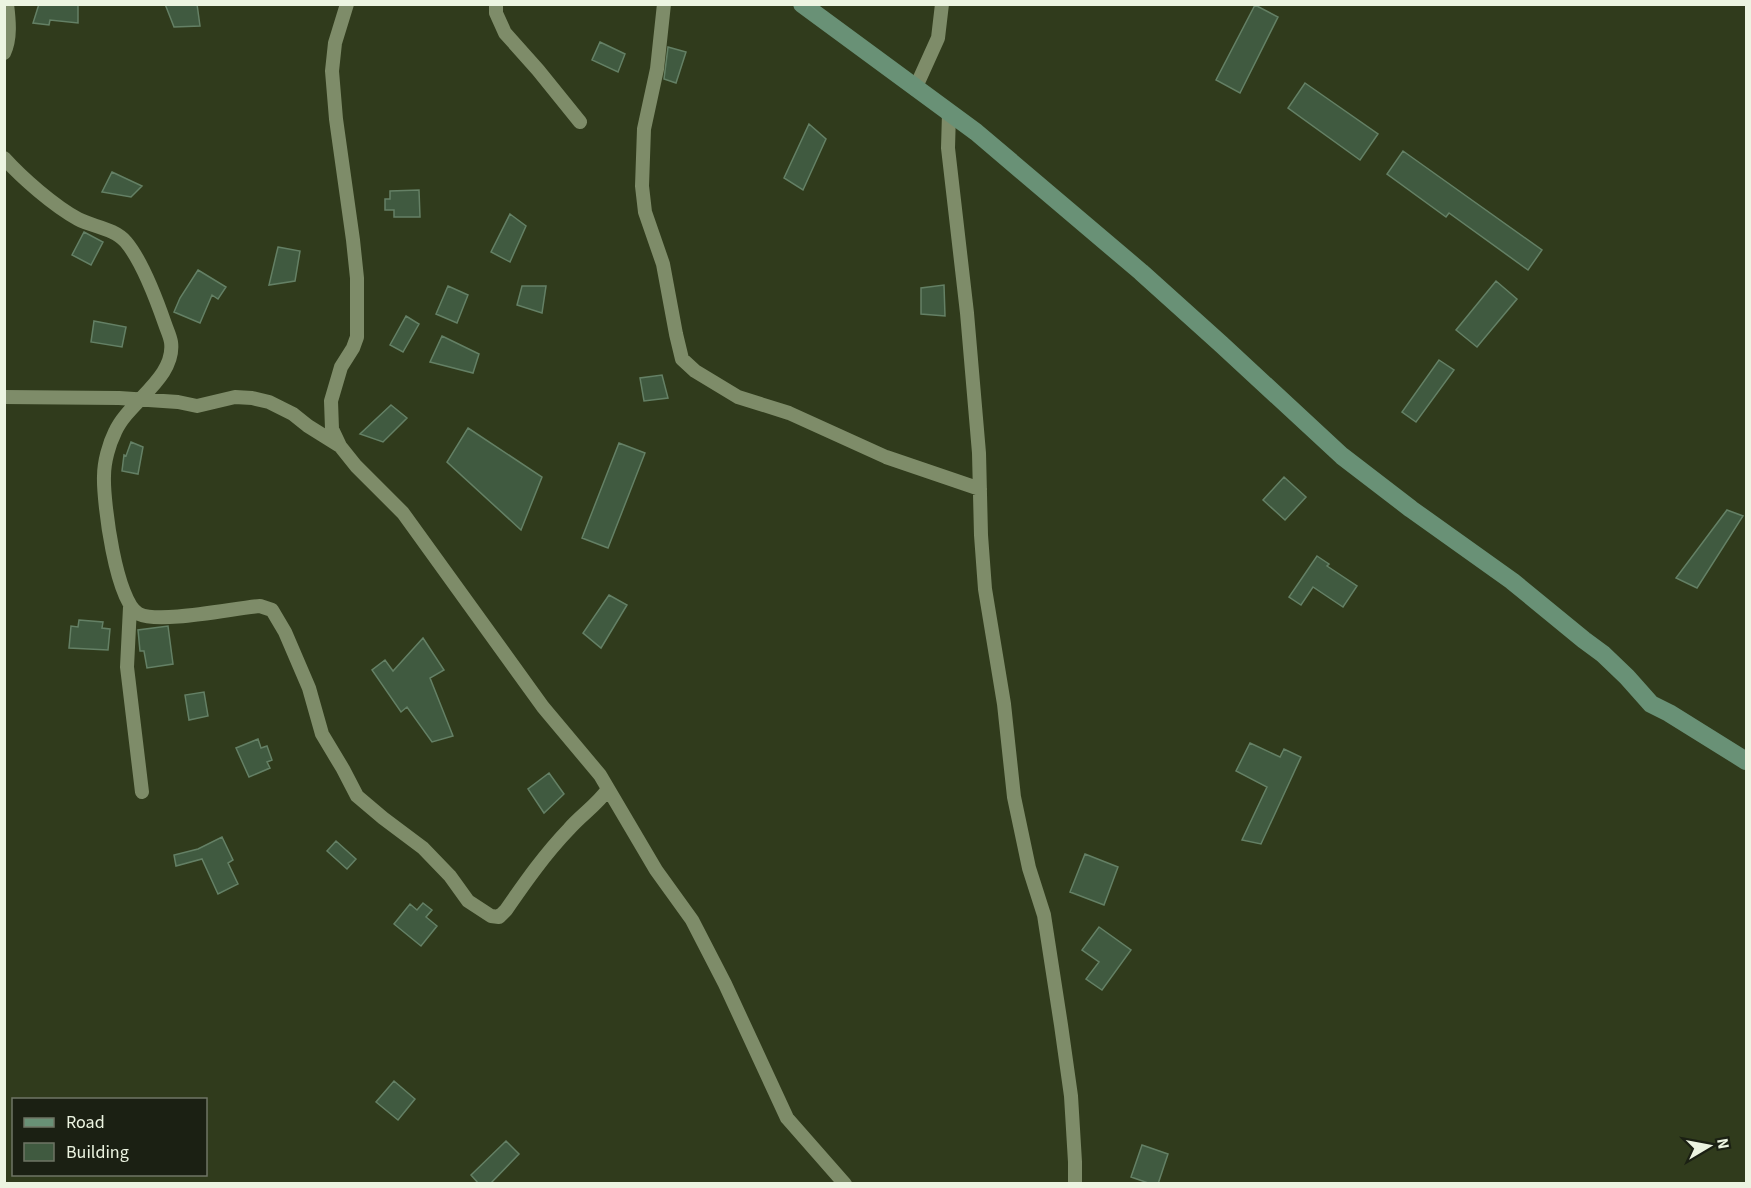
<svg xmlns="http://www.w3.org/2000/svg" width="1751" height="1188" viewBox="0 0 1751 1188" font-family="'Source Sans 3',sans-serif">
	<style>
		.building { fill: #405a40; stroke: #648065; stroke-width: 1.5 }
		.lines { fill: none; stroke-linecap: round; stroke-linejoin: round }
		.street { stroke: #7e8c69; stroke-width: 14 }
		.secondary { stroke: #699176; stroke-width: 18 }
	</style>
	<rect width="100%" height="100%" fill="#303b1c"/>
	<path class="building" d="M 39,4 L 78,4 L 78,23 L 50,20 L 49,25 L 33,23 Z
		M 165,4 L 197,4 L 200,26 L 174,27 Z
		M 1255,5 L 1278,17 L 1240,93 L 1216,80 Z
		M 600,42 L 625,54 L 618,72 L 592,60 Z
		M 668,47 L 686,52 L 676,83 L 664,79 Z
		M 1305,83 L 1378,134 L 1360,160 L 1288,108 Z
		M 809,124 L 826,139 L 803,190 L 784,178 Z
		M 1403,151 L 1542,250 L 1528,270 L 1449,213 L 1446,217 L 1387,174 Z
		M 112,172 L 142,186 L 131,197 L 102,192 Z
		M 419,190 L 420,217 L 394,217 L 394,210 L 385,210 L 385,199 L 390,199 L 390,191 Z
		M 510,214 L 526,226 L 510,262 L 491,252 Z
		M 84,232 L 103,242 L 91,265 L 72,255 Z
		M 278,247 L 300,251 L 295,281 L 269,285 Z
		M 198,270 L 226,287 L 218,299 L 212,295 L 200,323 L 174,312 L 180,298 Z
		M 1496,281 L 1517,299 L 1477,347 L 1456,330 Z
		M 944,285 L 945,316 L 921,314 L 921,288 Z
		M 448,286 L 468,295 L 457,323 L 436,314 Z
		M 522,286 L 546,286 L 542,313 L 517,305 Z
		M 406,316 L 419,324 L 403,352 L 390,345 Z
		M 94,321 L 126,327 L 122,347 L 91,342 Z
		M 442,336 L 479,354 L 473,373 L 430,362 Z
		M 1439,360 L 1454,370 L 1416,422 L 1402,412 Z
		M 662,375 L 668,398 L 644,401 L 640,378 Z
		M 391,405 L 407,418 L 383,442 L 360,434 Z
		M 468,428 L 542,477 L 521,530 L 447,462 Z
		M 131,442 L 143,447 L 138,474 L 122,471 L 124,455 L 126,456 Z
		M 619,443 L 645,453 L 608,548 L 582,538 Z
		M 1284,477 L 1306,497 L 1285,520 L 1263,500 Z
		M 1727,510 L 1743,516 L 1697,588 L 1676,578 Z
		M 1317,556 L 1329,564 L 1327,566 L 1357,586 L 1343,607 L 1313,587 L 1301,605 L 1289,597 Z
		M 609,595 L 627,605 L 601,648 L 583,633 Z
		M 79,620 L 103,622 L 102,628 L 110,629 L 108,650 L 69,648 L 71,626 L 78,627 Z
		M 168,626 L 173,664 L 147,668 L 144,651 L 140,651 L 138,630 Z
		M 423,638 L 444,670 L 430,678 L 453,736 L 432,742 L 407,707 L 401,712 L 372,670 L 385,660 L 393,671 Z
		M 204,692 L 208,716 L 189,720 L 185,695 Z
		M 258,739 L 261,748 L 267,746 L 272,760 L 267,762 L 270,768 L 249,777 L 236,748 Z
		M 1250,743 L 1280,757 L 1284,749 L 1301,757 L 1261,844 L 1242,840 L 1267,787 L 1236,771 Z
		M 549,773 L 564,794 L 544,813 L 528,789 Z
		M 222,837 L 233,860 L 228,863 L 238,884 L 218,894 L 202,859 L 176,866 L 174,855 L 198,849 Z
		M 336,841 L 356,859 L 347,869 L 327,851 Z
		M 1085,854 L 1118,867 L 1104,905 L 1070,892 Z
		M 423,903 L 432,910 L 426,917 L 437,926 L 421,946 L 394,924 L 410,904 L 417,910 Z
		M 1099,927 L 1131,950 L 1102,990 L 1086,979 L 1099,962 L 1082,950 Z
		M 394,1081 L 415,1099 L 398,1120 L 376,1102 Z
		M 506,1141 L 519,1154 L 490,1184 L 479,1184 L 471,1175 Z
		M 1142,1145 L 1168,1154 L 1158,1184 L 1151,1184 L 1131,1177 Z"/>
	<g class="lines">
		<path class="street" d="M 347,4 L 335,43 L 332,71 L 336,119 L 353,240 L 357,278 L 357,337 L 353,348 L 341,367 L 331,401 L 332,429 L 340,446 L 356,466 L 403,513 L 543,707 L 600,775 L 656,870 L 692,920 L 725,984 L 787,1118 L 845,1184
			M 496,4 L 496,13 L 505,33 L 538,70 L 580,122
			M 664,4 L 657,69 L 644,129 L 642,186 L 645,212 L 663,264 L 676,334 L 682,359 L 695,371 L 738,397 L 789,413 L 886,457 L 980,489
			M 4,53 C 11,39 9,20 7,4
			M 915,89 L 938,38 L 942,4
			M 949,113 L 948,148 L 967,313 L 979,453 L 981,535 L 985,589 L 1004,704 L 1014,797 L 1029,868 L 1044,915 L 1061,1025 L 1071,1096 L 1075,1162 L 1075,1184
			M 4,158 C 22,178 54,206 78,219 C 93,227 114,228 126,242 C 142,261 157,301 165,324 C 167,330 170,336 171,342 C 176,378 128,402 115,432 C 109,444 104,462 104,476 C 103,501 116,603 139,614 C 160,624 234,608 260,606 L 272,610 L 285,632 L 309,688 L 322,734 L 343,769 L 357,796 L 383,818 L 423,848 L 450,876 L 468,901 L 491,916 L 499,917 L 506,910 C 526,881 545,854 569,829 C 581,815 597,805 608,789
			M 4,397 L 119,398 L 178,402 L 197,406 L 235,397 L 252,398 L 269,402 L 293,414 L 308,426 L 340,446
			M 130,607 L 127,667 L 142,792"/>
		<path class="secondary" d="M 802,4 L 976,132 L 1141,272 L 1221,344 L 1342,456 L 1411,509 L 1512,581 L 1584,640 L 1603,654 L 1627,677 L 1651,704 L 1669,713 L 1746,761"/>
	</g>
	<rect width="1751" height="1188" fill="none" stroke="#ecf4e1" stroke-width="12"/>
	<rect x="12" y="1098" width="195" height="78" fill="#1b2013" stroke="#6f7565" stroke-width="1.5"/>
	<rect x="24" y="1118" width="30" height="9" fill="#699176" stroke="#6f7565" stroke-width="1.5"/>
	<text x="66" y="1128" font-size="18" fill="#ecf4e1">Road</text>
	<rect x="24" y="1143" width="30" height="18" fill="#405a40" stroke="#6f7565" stroke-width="1.5"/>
	<text x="66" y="1158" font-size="18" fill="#ecf4e1">Building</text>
	<g transform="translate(1709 1146) rotate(80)" stroke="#1b2013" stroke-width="4.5" paint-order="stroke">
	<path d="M0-4.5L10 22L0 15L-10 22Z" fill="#ecf4e1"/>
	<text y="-9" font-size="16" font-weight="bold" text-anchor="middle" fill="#ecf4e1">N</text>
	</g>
</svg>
